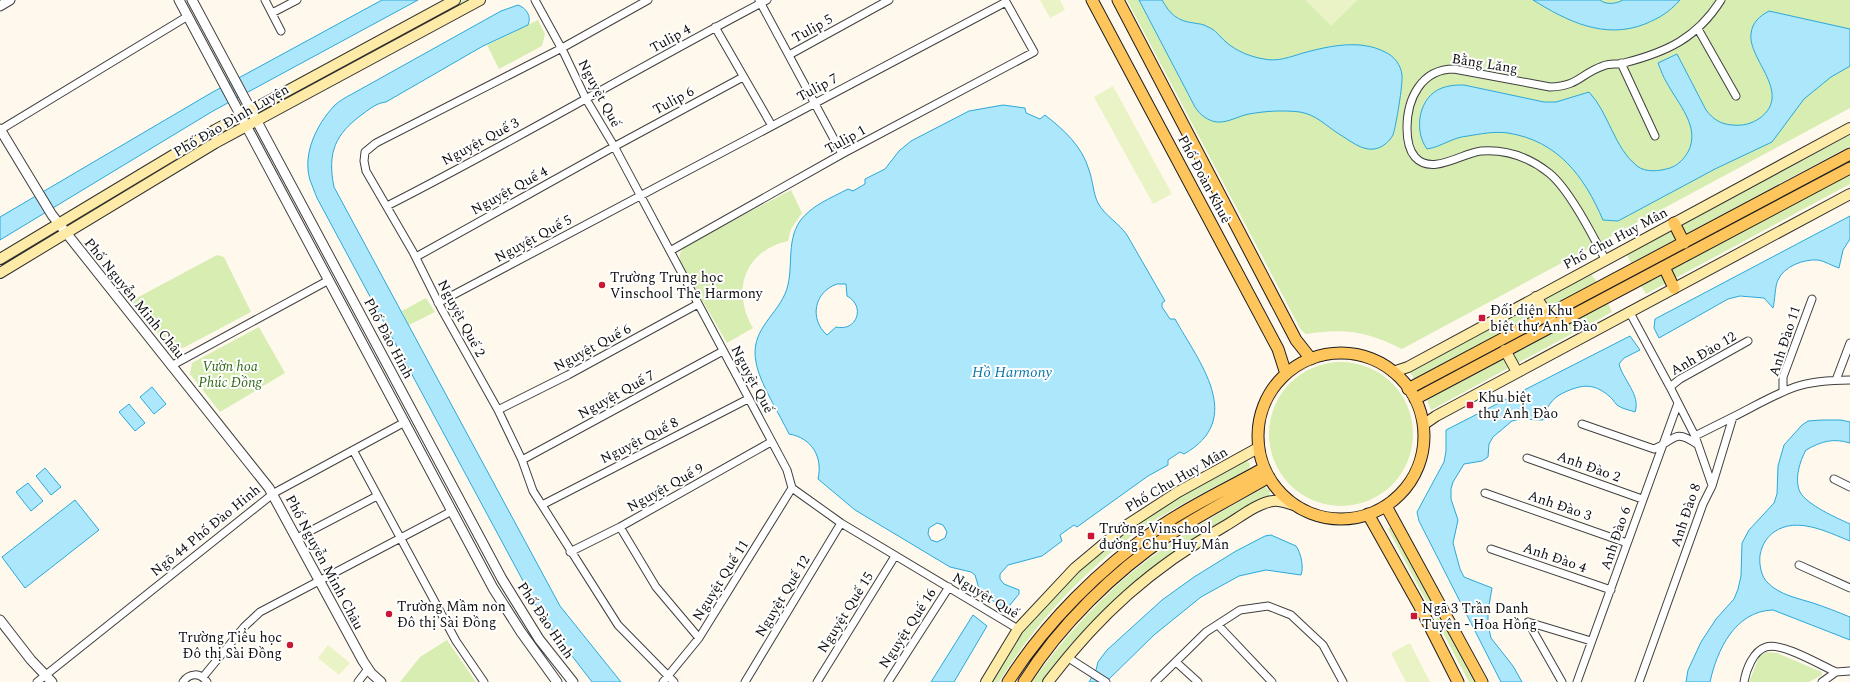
<svg xmlns="http://www.w3.org/2000/svg" width="1850" height="682" viewBox="0 0 1850 682" font-family="Spectral,serif">
	<style>
		.green { fill: #d7edb2 }
		.pitch { fill: #e9f3c5 }
		.water { fill: #ace7fc; stroke: #2ca8d9; fill-rule: evenodd }
		.lines { fill: none; stroke-linecap: round; stroke-linejoin: round }
		.minor-casing { stroke: #404040; stroke-width: 9 }
		.tertiary-casing { stroke: #404040; stroke-width: 11 }
		.secondary-casing { stroke: #2f2f2f; stroke-width: 12 }
		.primary-casing { stroke: #1e1e1e; stroke-width: 13 }
		.minor { stroke: #fff; stroke-width: 7 }
		.tertiary { stroke: #fff; stroke-width: 9 }
		.secondary { stroke: #ffeba8; stroke-width: 10 }
		.primary { stroke: #ffc55d; stroke-width: 11 }
		.poi-dot { fill: #c91835; stroke: #fff; stroke-width: 1.5 }
		.labels { text-anchor: middle; stroke-width: 4; stroke-linejoin: round; paint-order: stroke }
		.street-label { font-size: 14px; fill: #0d0d0d; stroke: #fff }
		.poi-label { font-size: 14px; fill: #0d0d0d; stroke: #fff; text-anchor: start }
		.park-label { font-size: 14px; font-style: italic; fill: #326a17; stroke: #fff }
		.water-label { font-size: 15px; font-style: italic; fill: #0b76aa; stroke: #fff }
	</style>
	<rect width="100%" height="100%" fill="#fff9ed"/>
	<path class="green" d="M 463,0 L 473,0 L 278,102 L 279,99 Z
		M 1127,0 L 1850,0 L 1850,108 L 1402,349 C 1367,331 1344,328 1306,334 L 1301,330 Z
		M 538,20 L 545,34 L 542,46 L 499,69 L 487,45 Z
		M 215,135 L 216,138 L 82,219 L 80,217 L 80,216 Z
		M 1850,135 L 1850,146 L 1631,263 L 1627,255 Z
		M 1850,174 L 1850,184 L 1646,294 L 1641,286 Z
		M 791,190 L 802,213 L 791,229 L 788,241 C 744,251 731,291 753,328 L 727,343 L 681,264 C 678,255 680,251 687,245 Z
		M 217,255 L 224,257 L 251,312 L 183,348 L 166,344 L 131,301 Z
		M 1591,274 L 1597,282 L 1415,380 L 1409,371 Z
		M 426,298 L 435,312 L 409,325 L 402,311 Z
		M 1608,303 L 1612,312 L 1431,410 L 1427,400 Z
		M 259,327 L 285,373 L 220,412 L 190,374 L 192,363 Z
		M1269 434a72 72 0 1 1 144 0a72 72 0 1 1-144 0Z
		M 1245,461 L 1249,462 L 1250,465 L 1249,469 C 1204,493 1156,515 1116,548 C 1085,574 1054,605 1030,637 C 1019,651 1009,667 999,682 L 989,682 L 1022,632 L 1078,571 L 1127,529 L 1182,495 Z
		M 1265,487 L 1270,490 L 1269,496 L 1213,527 L 1140,576 L 1101,613 L 1073,642 L 1043,682 L 1032,682 C 1059,644 1090,609 1125,578 C 1166,543 1218,513 1265,487 Z
		M 1390,527 L 1391,528 L 1474,682 L 1469,682 L 1388,529 Z
		M 447,640 L 476,682 L 400,682 L 420,657 Z
		M 1766,652 L 1777,653 L 1822,672 L 1822,675 L 1809,682 L 1749,682 L 1759,657 Z"/>
	<path class="pitch" d="M 1040,0 L 1060,0 L 1065,10 L 1050,18 Z
		M 1305,0 L 1358,0 L 1331,26 Z
		M 1113,86 L 1172,194 L 1153,204 L 1094,97 Z
		M 1410,643 L 1430,682 L 1406,682 L 1391,653 Z
		M 328,645 L 350,663 L 339,675 L 318,658 Z"/>
	<path class="water" d="M 382,0 L 418,0 L 213,111 L 0,240 L 0,217 L 211,93 Z
		M 1139,0 L 1162,0 C 1170,14 1177,21 1194,23 C 1199,24 1204,24 1208,27 C 1216,30 1220,37 1226,42 C 1236,51 1251,57 1264,59 C 1277,62 1290,57 1303,53 C 1329,46 1360,39 1385,52 C 1394,56 1401,65 1402,75 C 1403,84 1396,126 1393,135 C 1389,142 1382,148 1374,149 C 1362,151 1349,140 1339,134 C 1326,126 1317,115 1300,112 C 1283,110 1266,111 1249,114 C 1238,116 1228,123 1217,122 C 1208,121 1200,115 1195,107 Z
		M 1533,0 L 1600,0 C 1606,5 1616,4 1623,0 L 1680,0 C 1668,13 1661,17 1645,24 C 1604,40 1567,21 1533,0 Z
		M 518,5 C 526,8 532,16 528,25 L 483,46 L 386,102 C 377,103 371,108 364,113 C 335,134 327,152 334,187 L 560,606 L 621,682 L 592,682 L 543,618 L 317,198 C 315,192 312,186 310,180 C 302,154 317,124 334,106 C 339,101 346,97 352,94 L 501,11 Z
		M 1769,11 L 1850,29 L 1850,66 L 1831,77 L 1804,99 L 1772,142 L 1715,169 L 1618,221 L 1603,220 C 1584,176 1558,141 1508,133 C 1495,131 1480,134 1468,136 C 1453,137 1441,147 1427,149 C 1413,130 1419,96 1442,88 C 1450,85 1457,85 1464,85 L 1544,102 L 1556,102 L 1589,92 C 1609,113 1614,148 1637,166 C 1646,173 1660,171 1670,168 C 1678,165 1683,160 1688,152 C 1701,127 1678,104 1667,83 C 1663,77 1661,70 1658,63 L 1677,54 L 1706,110 C 1713,119 1720,124 1732,125 C 1743,126 1751,124 1760,118 C 1793,93 1748,60 1751,34 C 1752,22 1760,16 1769,11 Z
		M 1003,105 L 1025,108 L 1026,113 L 1040,119 L 1045,115 C 1064,130 1082,146 1089,170 C 1093,181 1093,193 1098,203 C 1105,216 1119,223 1127,235 L 1165,301 L 1162,303 L 1162,307 L 1170,319 L 1175,319 C 1199,362 1246,419 1184,454 L 1180,452 L 1168,460 L 1168,465 L 1148,476 L 1077,527 L 1074,525 L 1060,535 L 1062,541 L 1042,556 L 1008,565 L 1000,574 L 1000,579 L 1004,584 L 1019,590 L 1019,594 L 1010,605 L 1004,606 L 999,605 L 980,592 L 975,575 L 971,572 L 950,567 L 855,510 L 818,479 C 823,457 812,438 789,434 C 780,415 759,382 756,362 C 750,331 774,318 785,294 C 795,271 785,243 800,221 C 812,205 831,198 848,189 L 853,191 L 865,184 L 865,179 L 885,169 L 899,151 L 911,141 L 969,111 ZM 837,284 L 846,284 L 847,296 C 866,306 857,332 836,327 L 827,335 C 809,319 814,292 837,284 ZM 937,523 L 943,525 L 947,532 L 945,538 L 937,542 L 931,540 L 928,534 L 929,528 Z
		M 1850,216 L 1850,239 L 1843,250 L 1839,268 C 1832,266 1825,261 1818,260 C 1804,259 1784,266 1778,280 C 1775,285 1775,301 1773,308 L 1764,298 L 1740,296 L 1728,299 L 1659,338 L 1654,328 L 1655,319 Z
		M 1630,336 L 1640,350 L 1624,358 L 1619,364 C 1623,380 1641,395 1635,412 C 1630,410 1622,409 1617,405 C 1614,402 1612,398 1609,396 C 1593,382 1580,385 1563,393 C 1552,398 1545,409 1543,420 L 1520,419 L 1512,421 L 1493,437 L 1489,444 L 1488,457 L 1482,461 L 1464,464 L 1453,482 L 1451,489 L 1451,499 L 1458,520 L 1453,543 L 1460,569 L 1464,577 L 1492,588 L 1488,611 L 1488,625 L 1491,638 L 1513,666 L 1522,682 L 1501,682 L 1419,521 L 1417,512 L 1444,462 L 1446,451 L 1446,430 Z
		M 152,387 L 166,404 L 154,414 L 140,397 Z
		M 129,404 L 145,423 L 135,431 L 119,412 Z
		M 1821,420 L 1841,420 L 1850,422 L 1850,443 C 1833,438 1822,441 1806,450 C 1800,461 1794,479 1800,492 C 1807,505 1837,518 1850,524 L 1850,541 C 1827,532 1797,516 1774,532 C 1766,538 1762,545 1760,555 C 1759,564 1761,577 1768,583 C 1780,595 1797,598 1813,603 C 1825,607 1838,612 1850,617 L 1850,640 L 1773,610 C 1735,611 1717,650 1710,682 L 1686,682 L 1688,670 L 1701,642 L 1716,619 L 1734,599 L 1738,589 L 1741,576 L 1742,543 L 1749,530 L 1774,503 L 1777,494 L 1778,466 L 1784,445 L 1802,425 L 1808,421 Z
		M 45,468 L 61,487 L 51,495 L 36,476 Z
		M 28,483 L 43,501 L 31,511 L 16,492 Z
		M 75,500 L 99,530 L 25,588 L 2,557 Z
		M 1271,535 L 1296,546 C 1301,553 1304,567 1301,575 L 1266,570 L 1239,576 L 1201,597 L 1154,635 L 1106,682 L 1089,682 L 1096,670 L 1098,662 L 1107,650 L 1162,600 L 1194,577 L 1236,551 L 1265,536 Z
		M 973,615 L 987,626 L 954,682 L 931,682 Z"/>
	<g class="lines">
		<defs>
			<path id="minor" d="M 265,0 L 281,31
				M 535,0 L 564,53 L 586,99 L 614,146 L 787,470 L 792,488 L 841,523 L 1018,629
				M 648,0 L 562,48 L 376,143 L 365,152 L 364,161 L 366,171 L 413,252 L 441,308 L 498,410 L 522,460 L 533,491 L 618,625 L 674,682
				M 759,0 L 842,154
				M 272,13 L 297,0
				M 715,27 L 772,126
				M 1698,29 L 1736,96
				M 789,55 L 889,0
				M 1621,63 L 1655,136
				M 0,130 L 188,16
				M 387,206 C 515,141 639,67 767,0
				M 670,251 L 842,154 L 1034,52 L 1005,0
				M 416,257 L 608,150 L 743,77
				M 1605,259 C 1593,236 1569,189 1549,173 C 1530,158 1506,149 1481,151 C 1462,153 1432,176 1415,157 C 1408,149 1407,138 1407,128 C 1407,99 1421,69 1454,69 L 1550,87 C 1579,86 1580,74 1603,66 C 1610,63 1617,65 1624,63 C 1667,52 1697,38 1721,0
				M 438,303 L 1006,2
				M 1629,311 L 1670,387 L 1695,436 L 1712,485
				M 171,366 L 329,280
				M 1836,380 L 1850,343
				M 1670,387 L 1680,379 L 1748,341
				M 1783,392 L 1783,377 L 1812,299
				M 498,410 L 568,375 L 698,304
				M 1582,424 L 1654,449 C 1676,440 1673,428 1697,444
				M 1695,436 L 1733,417
				M 353,450 L 456,641 L 484,682
				M 1527,458 L 1642,499
				M 522,460 L 723,351
				M 1834,479 L 1850,487
				M 1485,493 L 1627,543
				M 542,505 L 748,399
				M 620,527 L 656,587 L 699,638
				M 297,538 L 377,496
				M 1491,549 L 1611,590
				M 570,552 L 620,527 L 771,442
				M 1799,565 L 1850,588
				M 1528,622 L 1562,682
				M 1528,622 L 1591,641
				M 1218,625 L 1272,682
				M 1067,657 L 1106,682
				M 1176,662 L 1198,682
				M 203,677 L 244,627 L 260,612 L 452,511
				M 37,682 L 274,493 L 405,422
				M 183,682 C 189,673 200,672 207,682
				M 358,682 L 368,669
				M 663,682 L 699,638 L 792,488
				M 745,682 L 841,523
				M 817,682 L 895,556
				M 888,682 L 949,587
				M 1155,682 L 1206,632 L 1240,610 L 1268,606 L 1291,615 L 1323,645 L 1343,682
				M 1577,682 L 1678,403
				M 1639,682 L 1703,504 L 1712,486 L 1733,417 C 1753,407 1773,395 1795,387 C 1810,382 1834,380 1850,380
				M 1744,682 C 1746,670 1753,651 1766,647 C 1782,642 1820,665 1836,672
				M 1822,682 L 1836,672 L 1850,671"/>
			<path id="tertiary" d="M 179,0 L 493,588 L 521,632 L 557,682
				M 192,0 L 502,579 L 539,639 L 573,682
				M 0,6 L 10,0
				M 0,129 L 52,215 L 269,488 L 363,661 L 371,673 L 381,682
				M 0,620 L 31,660 L 52,682"/>
			<path id="secondary" d="M 0,259 L 215,130 L 455,0
				M 0,273 L 215,143 L 480,0
				M 1536,297 L 1552,321
				M 1505,350 L 1517,372
				M 1393,372 L 1408,367 L 1850,128
				M 1423,425 L 1436,416 L 1850,194
				M 986,682 L 1018,629 L 1075,568 L 1124,527 L 1178,492 L 1258,448
				M 1048,682 C 1099,615 1151,568 1225,526 C 1239,518 1257,503 1273,501 C 1280,500 1287,503 1294,505"/>
			<path id="primary" d="M 1092,0 L 1278,349 L 1286,374
				M 1118,0 L 1296,340 L 1311,359
				M 1674,223 L 1684,243
				M 1664,267 L 1674,288
				M1258 436a83 83 0 1 1 166 0a83 83 0 1 1-166 0Z
				M 1408,389 L 1850,154
				M 1415,399 L 1850,168
				M 1386,506 L 1482,682
				M 1368,514 L 1419,605 L 1458,682
				M 1008,682 C 1045,623 1101,568 1158,528 C 1191,505 1229,488 1264,468
				M 1024,682 C 1059,626 1114,572 1169,535 C 1201,514 1236,496 1269,477"/>
		</defs>
		<use href="#minor" class="minor-casing"/>
		<use href="#tertiary" class="tertiary-casing"/>
		<use href="#secondary" class="secondary-casing"/>
		<use href="#primary" class="primary-casing"/>
		<use href="#minor" class="minor"/>
		<use href="#tertiary" class="tertiary"/>
		<use href="#secondary" class="secondary"/>
		<use href="#primary" class="primary"/>
	</g>
	<g class="poi-dot">
		<circle cx="602" cy="285" r="4"/>
		<rect x="1478" y="314" width="8" height="8" rx="2"/>
		<rect x="1466" y="401" width="8" height="8" rx="2"/>
		<rect x="1087" y="532" width="8" height="8" rx="2"/>
		<circle cx="389" cy="614" r="4"/>
		<rect x="1410" y="612" width="8" height="8" rx="2"/>
		<circle cx="290" cy="645" r="4"/>
	</g>
	<g class="labels">
		<g class="street-label">
			<text transform="translate(812 28) rotate(-29)" y="5">Tulip 5</text>
			<text transform="translate(670 38) rotate(-29)" y="5">Tulip 4</text>
			<text transform="translate(1485 63) rotate(9)" y="5">Bằng Lăng</text>
			<text transform="translate(817 87) rotate(-28)" y="5">Tulip 7</text>
			<text transform="translate(600 93) rotate(62)" y="5">Nguyệt Quế</text>
			<text transform="translate(673 100) rotate(-28)" y="5">Tulip 6</text>
			<text transform="translate(231 120) rotate(-30)" y="5">Phố Đào Đình Luyện</text>
			<text transform="translate(845 139) rotate(-29)" y="5">Tulip 1</text>
			<text transform="translate(480 141) rotate(-28)" y="5">Nguyệt Quế 3</text>
			<text transform="translate(1205 179) rotate(62)" y="5">Phố Đoàn Khuê</text>
			<text transform="translate(509 190) rotate(-29)" y="5">Nguyệt Quế 4</text>
			<text transform="translate(533 238) rotate(-28)" y="5">Nguyệt Quế 5</text>
			<text transform="translate(1615 238) rotate(-28)" y="5">Phố Chu Huy Mân</text>
			<text transform="translate(135 298) rotate(51)" y="5">Phố Nguyễn Minh Châu</text>
			<text transform="translate(462 318) rotate(62)" y="5">Nguyệt Quế 2</text>
			<text transform="translate(389 338) rotate(62)" y="5">Phố Đào Hinh</text>
			<text transform="translate(1784 341) rotate(-72)" y="5">Anh Đào 11</text>
			<text transform="translate(592 347) rotate(-28)" y="5">Nguyệt Quế 6</text>
			<text transform="translate(1703 353) rotate(-30)" y="5">Anh Đào 12</text>
			<text transform="translate(753 379) rotate(62)" y="5">Nguyệt Quế</text>
			<text transform="translate(616 394) rotate(-29)" y="5">Nguyệt Quế 7</text>
			<text transform="translate(639 440) rotate(-27)" y="5">Nguyệt Quế 8</text>
			<text transform="translate(1589 466) rotate(20)" y="5">Anh Đào 2</text>
			<text transform="translate(1176 479) rotate(-30)" y="5">Phố Chu Huy Mân</text>
			<text transform="translate(665 487) rotate(-29)" y="5">Nguyệt Quế 9</text>
			<text transform="translate(1560 505) rotate(19)" y="5">Anh Đào 3</text>
			<text transform="translate(1685 515) rotate(-71)" y="5">Anh Đào 8</text>
			<text transform="translate(205 530) rotate(-39)" y="5">Ngõ 44 Phố Đào Hinh</text>
			<text transform="translate(1615 538) rotate(-71)" y="5">Anh Đào 6</text>
			<text transform="translate(1555 557) rotate(19)" y="5">Anh Đào 4</text>
			<text transform="translate(325 562) rotate(62)" y="5">Phố Nguyễn Minh Châu</text>
			<text transform="translate(720 580) rotate(-58)" y="5">Nguyệt Quế 11</text>
			<text transform="translate(986 595) rotate(31)" y="5">Nguyệt Quế</text>
			<text transform="translate(782 596) rotate(-59)" y="5">Nguyệt Quế 12</text>
			<text transform="translate(845 612) rotate(-58)" y="5">Nguyệt Quế 15</text>
			<text transform="translate(546 620) rotate(56)" y="5">Phố Đào Hinh</text>
			<text transform="translate(907 628) rotate(-57)" y="5">Nguyệt Quế 16</text>
		</g>
		<g class="poi-label">
			<text x="610" y="282">Trường Trung học<tspan x="610" dy="16">Vinschool The Harmony</tspan></text>
			<text x="1490" y="315">Đối diện Khu<tspan x="1490" dy="16">biệt thự Anh Đào</tspan></text>
			<text x="1478" y="402">Khu biệt<tspan x="1478" dy="16">thự Anh Đào</tspan></text>
			<text x="1099" y="533">Trường Vinschool<tspan x="1099" dy="16">đường Chu Huy Mân</tspan></text>
			<text x="397" y="611">Trường Mầm non<tspan x="397" dy="16">Đô thị Sài Đồng</tspan></text>
			<text x="1422" y="613">Ngã 3 Trần Danh<tspan x="1422" dy="16">Tuyên - Hoa Hồng</tspan></text>
			<text x="282" y="642" text-anchor="end">Trường Tiểu học<tspan x="282" dy="16">Đô thị Sài Đồng</tspan></text>
		</g>
		<g class="park-label">
			<text x="230" y="371">Vườn hoa<tspan x="230" dy="16">Phúc Đồng</tspan></text>
		</g>
		<g class="water-label">
			<text x="1012" y="377">Hồ Harmony</text>
		</g>
	</g>
</svg>
